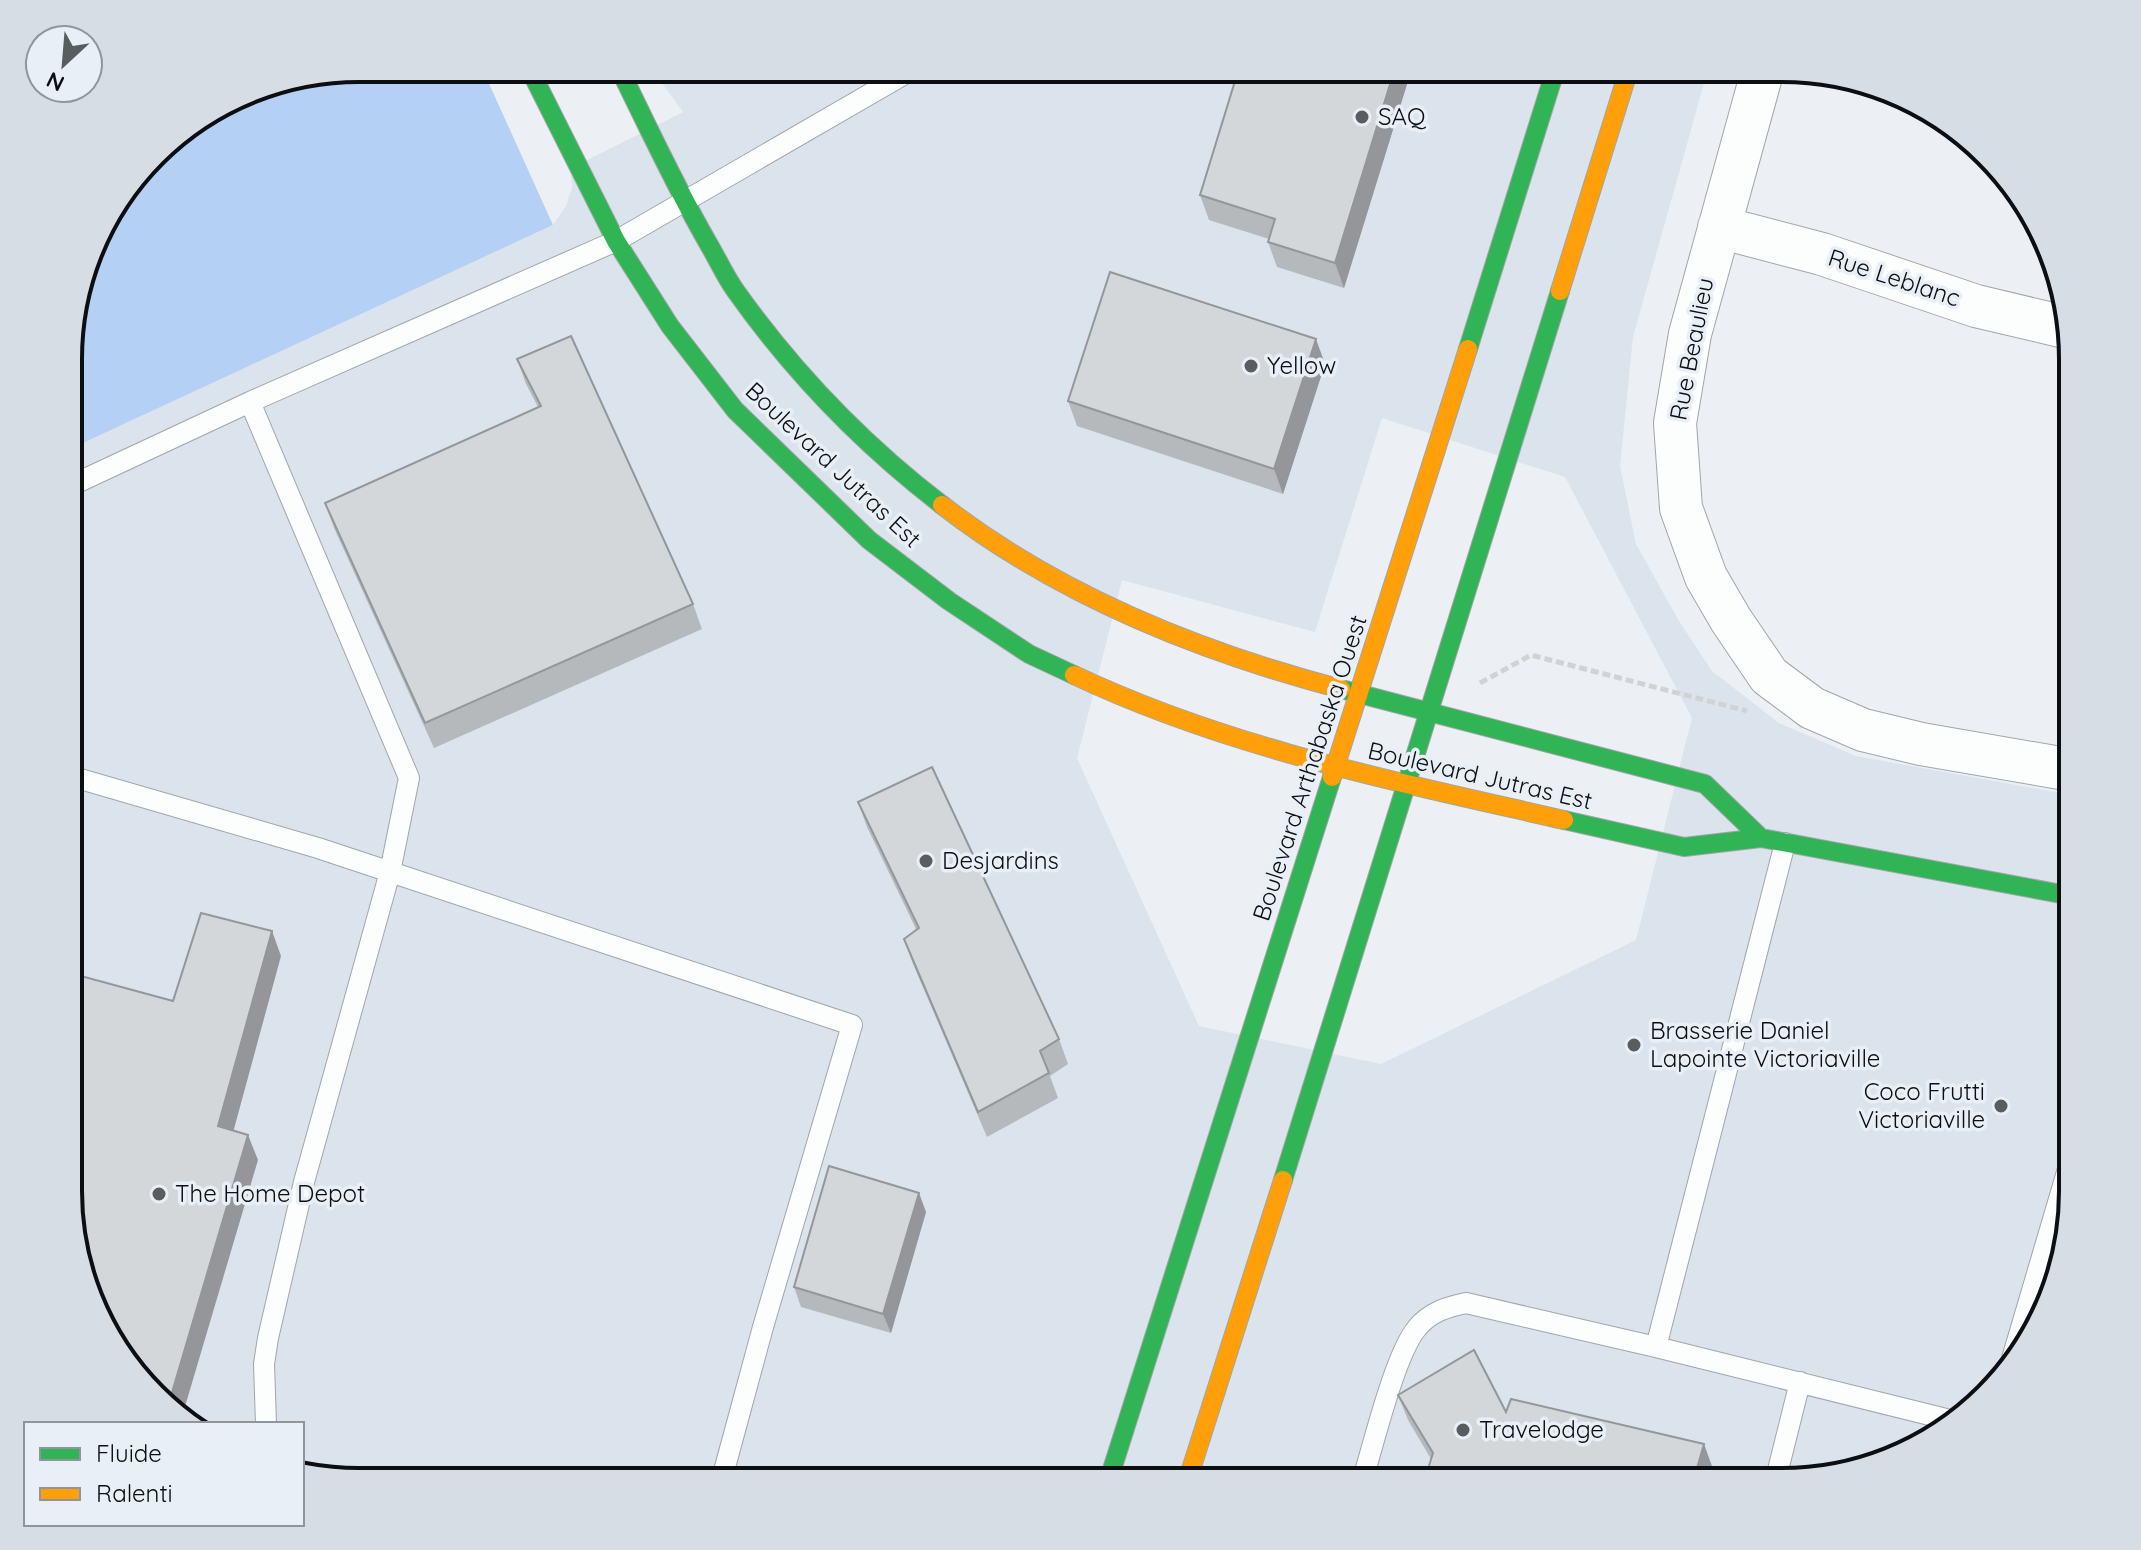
<svg xmlns="http://www.w3.org/2000/svg" width="2141" height="1550" viewBox="0 0 2141 1550" font-family="Quicksand,sans-serif">
	<style>
		.built { fill: #dbe3ec; fill-rule: evenodd }
		.forest { fill: #b4d1f5 }
		.lines { fill: none; stroke-linecap: round; stroke-linejoin: round }
		.lane-casing { stroke: #a2a5a8; stroke-width: 22 }
		.street-casing { stroke: #a2a5a8; stroke-width: 44 }
		.fast-casing { stroke: #a2a5a8; stroke-width: 20 }
		.slow-casing { stroke: #a2a5a8; stroke-width: 20 }
		.path { stroke: #d1d2d4; stroke-width: 5; stroke-dasharray: 8 4; stroke-linecap: butt }
		.lane { stroke: #fcfdfd; stroke-width: 20 }
		.street { stroke: #fcfdfd; stroke-width: 42 }
		.fast { stroke: #30b455; stroke-width: 18 }
		.slow { stroke: #ff9f0a; stroke-width: 18 }
		.wall { fill: #b6b9bb }
		.shaded-wall { fill: #949699 }
		.building { fill: #d4d7da; stroke: #949699; stroke-width: 2 }
		.poi-dot { fill: #5a5d60; stroke: #e9eff7; stroke-width: 3 }
		.labels { text-anchor: middle; stroke-width: 7; stroke-linejoin: round; paint-order: stroke }
		.poi-label { font-size: 24px; fill: #0c0e11; stroke: #e9eff7; text-anchor: start }
		.street-label { font-size: 24px; fill: #0c0e11; stroke: #e9eff7 }
		.rim { fill: none; stroke: #0c0e11; stroke-width: 4 }
	</style>
	<rect width="100%" height="100%" fill="#ecf0f4"/>
	<path class="built" d="M 651,68 L 1708,69 L 1633,337 L 1620,466 L 1636,544 L 1679,621 L 1712,671 L 1779,723 L 1856,756 L 2072,795 L 2072,1209 L 2057,1285 L 2013,1368 L 1910,1452 L 1782,1482 L 341,1481 L 302,1474 L 302,1424 L 186,1424 L 182,1422 L 107,1336 L 70,1228 L 70,449 L 553,225 L 566,206 L 572,188 L 571,168 L 683,112 ZM 1382,418 L 1565,477 L 1692,718 L 1636,940 L 1381,1064 L 1199,1026 L 1077,758 L 1122,580 L 1315,632 Z"/>
	<path class="forest" d="M 359,68 L 482,68 L 553,225 L 70,449 L 70,322 L 98,230 L 167,141 L 248,90 Z"/>
	<g class="lines">
		<defs>
			<path id="lane" d="M 250,402 L 409,778 L 390,872 L 304,1182 L 268,1338 L 264,1364 L 266,1424
				M 70,486 L 250,402 L 616,241 L 915,68
				M 70,776 L 318,848 L 852,1025 L 763,1327 L 721,1482
				M 1785,843 L 1656,1347 L 1950,1420
				M 2008,1372 L 2072,1155
				M 1362,1482 C 1373,1446 1395,1354 1417,1328 C 1430,1312 1447,1307 1466,1303 L 1656,1347
				M 1775,1482 L 1800,1382"/>
			<path id="street" d="M 1763,69 L 1690,334 L 1675,423 L 1681,508 L 1706,577 L 1731,620 L 1769,676 L 1812,708 L 1863,730 L 1921,744 L 2072,770
				M 1719,227 L 1822,254 L 1976,306 L 2069,328"/>
			<path id="fast" d="M 529,68 L 616,241 L 670,326 L 735,410 L 869,540 L 949,601 L 1029,654 L 1074,675
				M 619,68 C 648,127 675,186 708,243 C 717,258 725,276 735,290 C 793,372 864,445 942,505
				M 1468,349 L 1556,68
				M 1341,689 L 1705,784 L 1761,838
				M 1564,820 L 1684,847 L 1761,838 L 2072,896
				M 1283,1180 C 1377,884 1467,587 1560,291
				M 1108,1482 L 1332,777"/>
			<path id="slow" d="M 1560,291 L 1629,69
				M 942,505 C 1058,595 1200,652 1341,689
				M 1074,675 C 1228,748 1398,782 1564,820
				M 1332,777 L 1468,349
				M 1187,1482 L 1283,1180"/>
		</defs>
		<use href="#lane" class="lane-casing"/>
		<use href="#street" class="street-casing"/>
		<use href="#fast" class="fast-casing"/>
		<use href="#slow" class="slow-casing"/>
		<path class="path" d="M 1480,683 L 1531,655 L 1747,711"/>
		<use href="#lane" class="lane"/>
		<use href="#street" class="street"/>
		<use href="#fast" class="fast"/>
		<use href="#slow" class="slow"/>
	</g>
	<path class="wall" d="M 1239,68 L 1412,68 L 1344,288 L 1277,267 L 1268,242 L 1269,239 L 1209,220 L 1200,195 Z
		M 517,359 L 693,604 L 702,629 L 434,748 L 334,528 L 325,503 L 538,407 L 526,384 Z
		M 1325,364 L 1283,494 L 1077,426 L 1068,401 Z
		M 858,802 L 1059,1039 L 1068,1064 L 1050,1076 L 1058,1098 L 987,1137 L 913,964 L 904,939 L 916,929 L 867,827 Z
		M 926,1212 L 891,1333 L 801,1307 L 794,1287 Z
		M 1398,1395 L 1506,1412 L 1713,1469 L 1431,1459 L 1408,1420 Z"/>
	<path class="shaded-wall" d="M 1395,68 L 1412,68 L 1344,288 L 1335,263 Z
		M 1316,339 L 1325,364 L 1283,494 L 1274,469 Z
		M 272,931 L 281,956 L 228,1151 L 218,1126 Z
		M 248,1135 L 258,1160 L 181,1420 L 168,1406 Z
		M 919,1193 L 926,1212 L 891,1333 L 883,1314 Z
		M 1704,1444 L 1713,1469 L 1709,1482 L 1693,1482 Z"/>
	<path class="building" d="M 1239,68 L 1395,68 L 1335,263 L 1268,242 L 1275,219 L 1200,195 Z
		M 1110,272 L 1316,339 L 1274,469 L 1068,401 Z
		M 571,336 L 693,604 L 425,723 L 325,503 L 541,406 L 517,359 Z
		M 932,767 L 1059,1039 L 1040,1051 L 1049,1073 L 978,1112 L 904,939 L 919,928 L 858,802 Z
		M 201,913 L 272,931 L 218,1126 L 248,1135 L 168,1406 L 107,1336 L 70,1228 L 70,973 L 173,1001 Z
		M 829,1166 L 919,1193 L 883,1314 L 794,1287 Z
		M 1474,1350 L 1506,1412 L 1511,1399 L 1704,1444 L 1693,1482 L 1424,1482 L 1433,1453 L 1398,1395 Z"/>
	<g class="poi-dot">
		<circle cx="1362" cy="117" r="8"/>
		<circle cx="1251" cy="366" r="8"/>
		<circle cx="926" cy="861" r="8"/>
		<circle cx="1634" cy="1045" r="8"/>
		<circle cx="2001" cy="1106" r="8"/>
		<circle cx="159" cy="1194" r="8"/>
		<circle cx="1463" cy="1430" r="8"/>
	</g>
	<g class="labels">
		<g class="poi-label">
			<text x="1378" y="125">SAQ</text>
			<text x="1267" y="374">Yellow</text>
			<text x="942" y="869">Desjardins</text>
			<text x="1650" y="1039">Brasserie Daniel<tspan x="1650" dy="28">Lapointe Victoriaville</tspan></text>
			<text x="1985" y="1100" text-anchor="end">Coco Frutti<tspan x="1985" dy="28">Victoriaville</tspan></text>
			<text x="175" y="1202">The Home Depot</text>
			<text x="1479" y="1438">Travelodge</text>
		</g>
		<g class="street-label">
			<text transform="translate(1894 278) rotate(18)" y="8">Rue Leblanc</text>
			<text transform="translate(1692 349) rotate(-79)" y="8">Rue Beaulieu</text>
			<text transform="translate(833 465) rotate(43)" y="8">Boulevard Jutras Est</text>
			<text transform="translate(1310 768) rotate(-72)" y="8">Boulevard Arthabaska Ouest</text>
			<text transform="translate(1480 776) rotate(13)" y="8">Boulevard Jutras Est</text>
		</g>
	</g>
	<path d="M0 0H2141V1550H0ZM359 82H1782A277 277 0 0 1 2059 359V1191A277 277 0 0 1 1782 1468H359A277 277 0 0 1 82 1191V359A277 277 0 0 1 359 82Z" fill="#d7dde5" fill-rule="evenodd"/>
	<path class="rim" d="M359 82H1782A277 277 0 0 1 2059 359V1191A277 277 0 0 1 1782 1468H359A277 277 0 0 1 82 1191V359A277 277 0 0 1 359 82Z"/>
	<rect x="24" y="1422" width="280" height="104" fill="#e9eff7" stroke="#91959b" stroke-width="2"/>
	<rect x="40" y="1448" width="40" height="12" fill="#30b455" stroke="#91959b" stroke-width="2"/>
	<text x="96" y="1462" font-size="24" fill="#0c0e11">Fluide</text>
	<rect x="40" y="1488" width="40" height="12" fill="#ff9f0a" stroke="#91959b" stroke-width="2"/>
	<text x="96" y="1502" font-size="24" fill="#0c0e11">Ralenti</text>
	<g transform="translate(64 64) rotate(206)"><circle r="38" fill="#e9eff7" stroke="#91959b" stroke-width="2"/>
	<path d="M0-6L14 30L0 20L-14 30Z" fill="#5a5d60"/>
	<text y="-12" font-size="22" font-weight="bold" text-anchor="middle" fill="#0c0e11">N</text>
	</g>
</svg>
